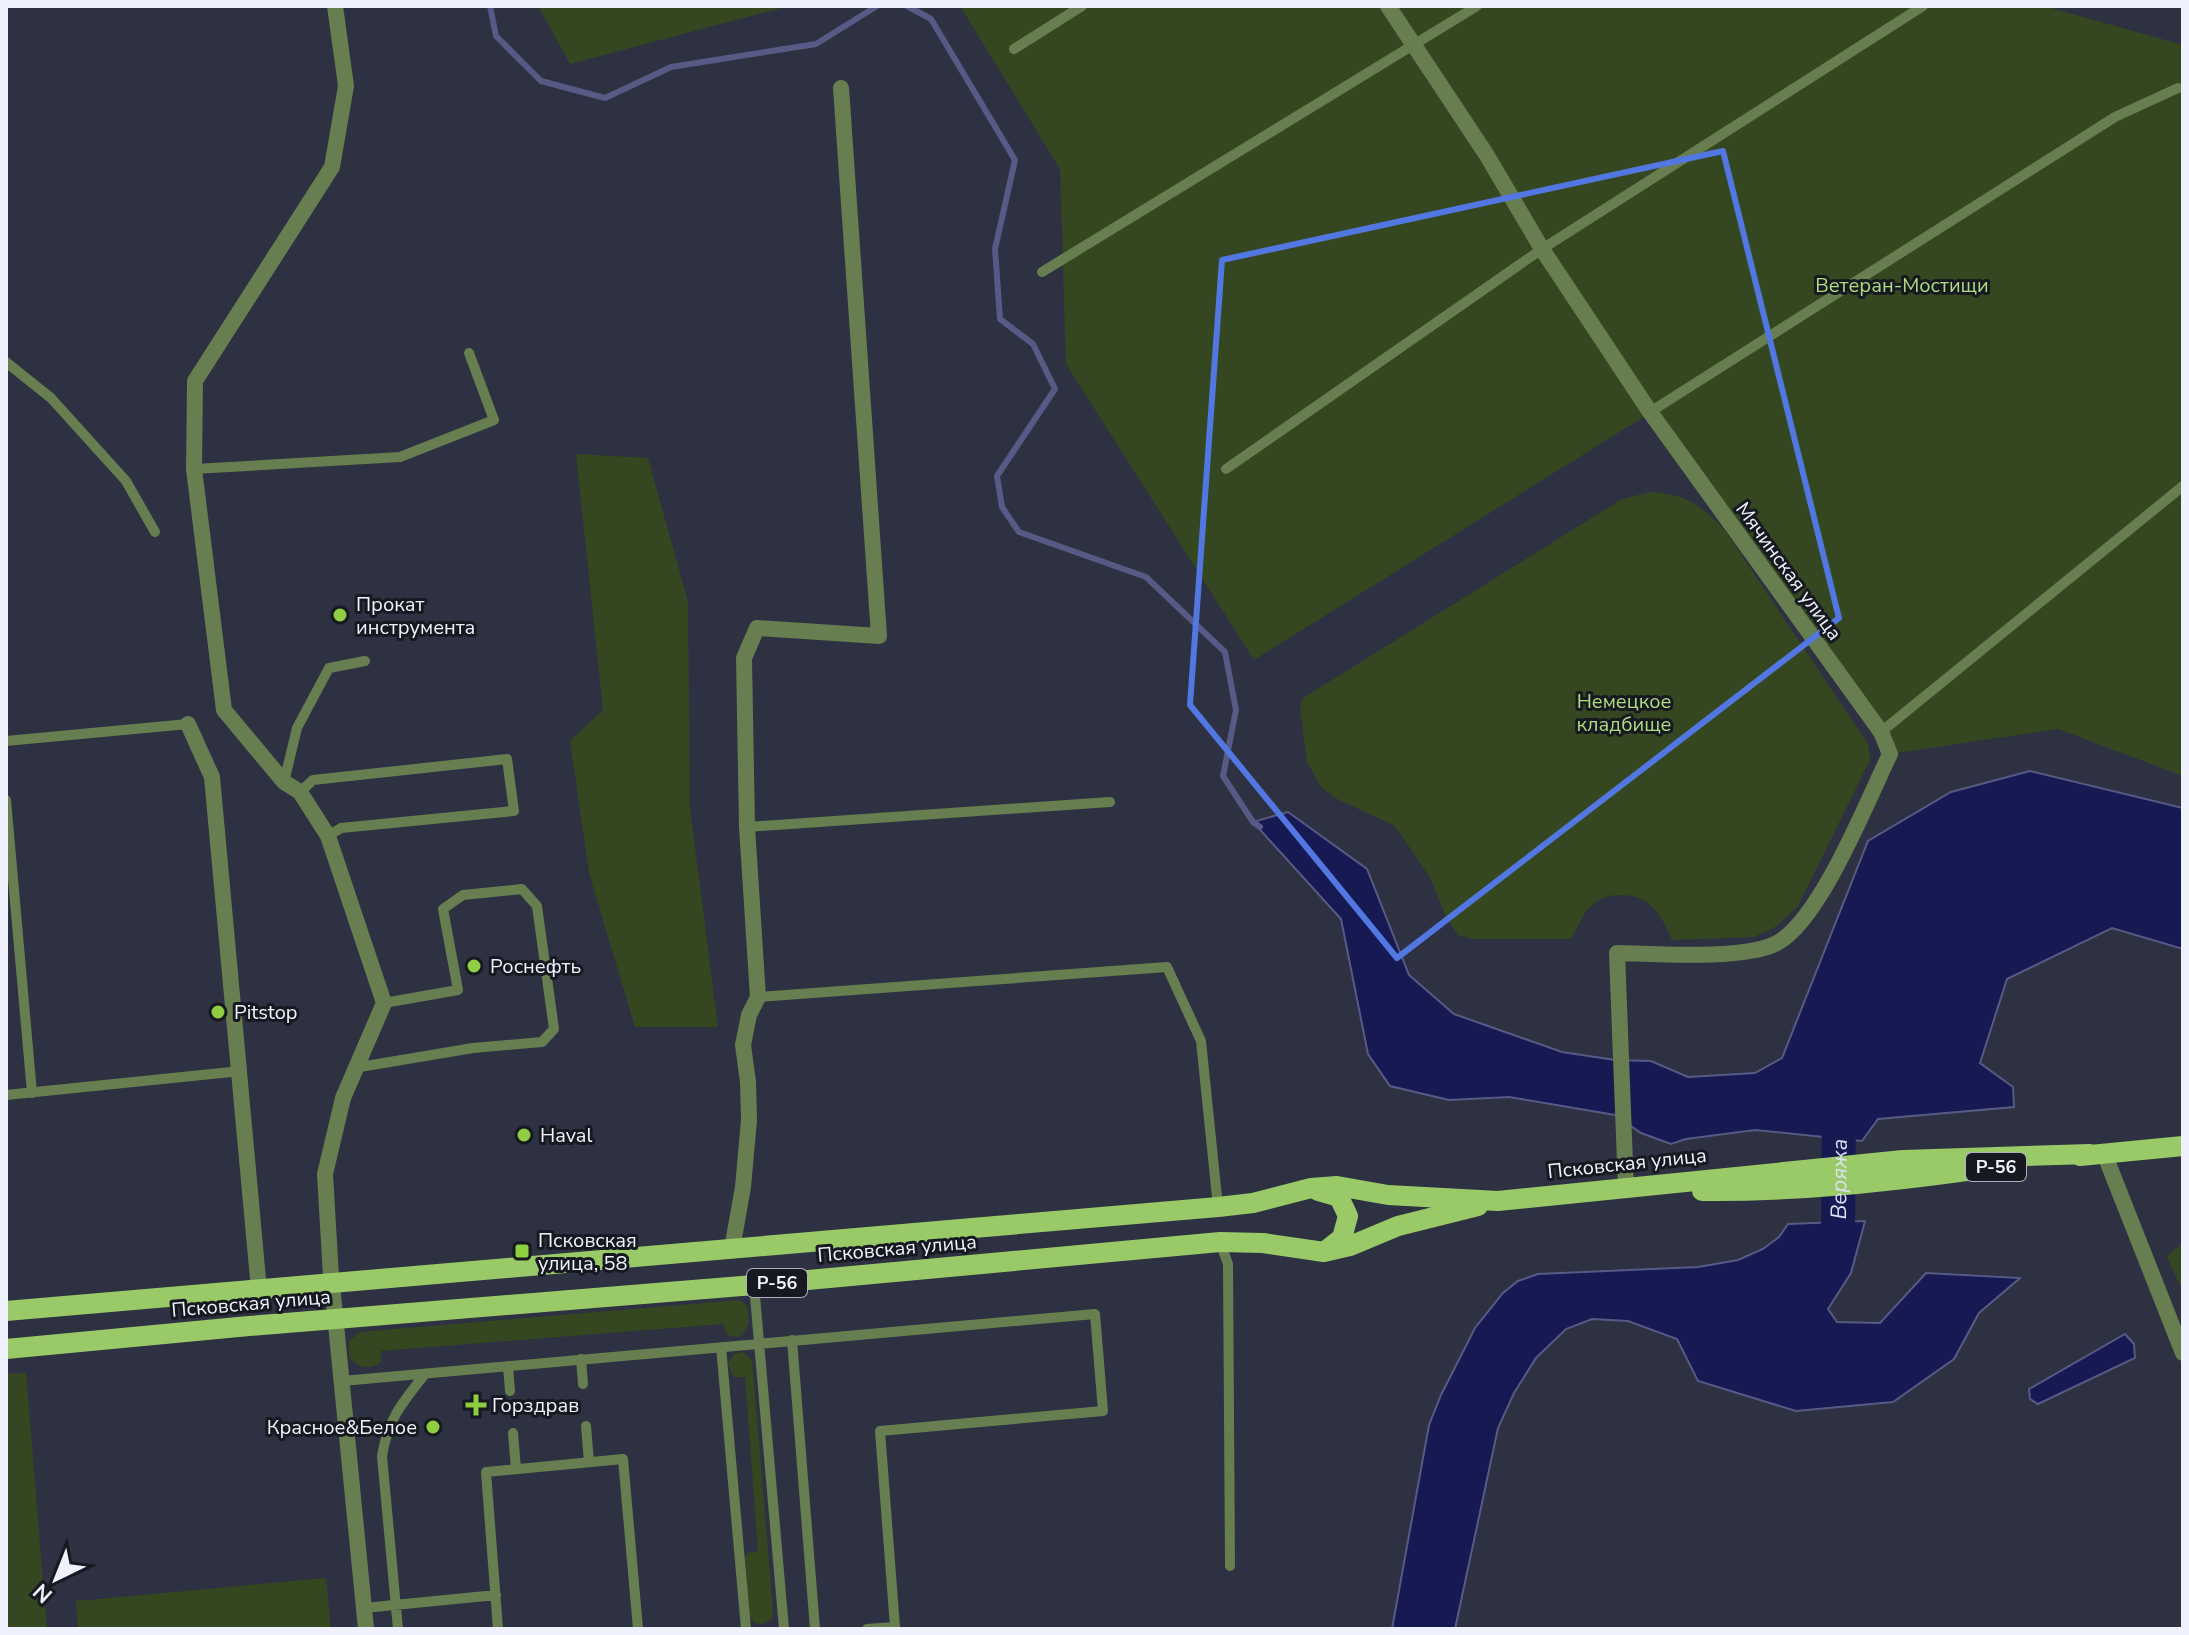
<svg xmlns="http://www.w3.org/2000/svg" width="2189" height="1635" viewBox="0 0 2189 1635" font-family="'Nunito Sans',sans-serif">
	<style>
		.green { fill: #354721 }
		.water { fill: #161952; stroke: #575a85; stroke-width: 2 }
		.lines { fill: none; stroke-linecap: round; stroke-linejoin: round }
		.stream { stroke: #575a85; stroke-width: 6 }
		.river { stroke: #161952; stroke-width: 34 }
		.service { stroke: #677e50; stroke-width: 10 }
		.minor { stroke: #677e50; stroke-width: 16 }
		.tertiary { stroke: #677e50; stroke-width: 16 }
		.primary { stroke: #9aca68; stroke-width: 20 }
		.marked { fill: none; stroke: #5277e1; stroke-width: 6; stroke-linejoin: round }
		.poi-dot { fill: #8fcd41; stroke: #171920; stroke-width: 3 }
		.labels { text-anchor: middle; stroke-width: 6; stroke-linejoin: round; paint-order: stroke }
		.shield { fill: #171920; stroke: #aeb1bb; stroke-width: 2 }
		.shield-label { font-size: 18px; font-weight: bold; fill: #eff2fd }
		.park-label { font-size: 20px; fill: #aedc7e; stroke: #171920 }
		.street-label { font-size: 20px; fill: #eff2fd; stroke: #171920 }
		.poi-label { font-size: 20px; fill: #eff2fd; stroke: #171920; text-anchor: start }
		.water-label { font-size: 22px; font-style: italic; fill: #dbe0f3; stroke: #171920 }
	</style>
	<rect width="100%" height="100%" fill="#2d3141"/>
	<path class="green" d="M 538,6 L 789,6 L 570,64 Z
		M 960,6 L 2044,6 L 2183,45 L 2183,776 L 2058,729 L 1890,754 L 1650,413 L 1254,660 L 1066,364 L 1060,169 Z
		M 576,454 L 648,458 L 688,602 L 690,808 L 718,1027 L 635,1027 L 589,873 L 570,741 L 603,710 Z
		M 1651,492 C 1685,494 1704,506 1726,532 L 1868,744 L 1870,760 L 1798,906 L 1777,926 L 1754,937 L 1672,940 C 1661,914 1649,894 1619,895 C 1609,895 1598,899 1590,907 C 1582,914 1577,930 1571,939 L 1471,939 L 1458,935 L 1446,917 L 1431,879 L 1395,826 L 1337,799 L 1321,787 L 1307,762 L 1300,708 L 1303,698 L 1622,499 Z
		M 2183,1243 L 2183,1293 L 2167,1256 Z
		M 739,1300 L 746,1305 C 751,1318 750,1330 737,1337 L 727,1335 L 723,1324 L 381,1351 L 381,1362 C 371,1371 355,1368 349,1356 L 349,1341 L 360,1332 Z
		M 743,1352 L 752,1360 L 773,1610 L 772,1619 L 762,1624 L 755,1623 L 749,1616 L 745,1558 L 748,1553 L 758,1551 L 745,1377 L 733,1377 L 728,1364 L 734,1354 Z
		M 26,1373 L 47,1629 L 6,1629 L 6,1374 Z
		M 326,1578 L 331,1629 L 78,1629 L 76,1601 Z"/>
	<path class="water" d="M 2030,771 L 2183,808 L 2183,949 L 2112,928 L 2007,979 L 1980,1063 L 2013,1087 L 2014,1107 L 1878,1119 L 1862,1141 L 1755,1130 L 1686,1139 L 1671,1144 L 1641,1133 L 1615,1115 L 1509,1097 L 1449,1100 L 1390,1086 L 1368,1054 L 1341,919 L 1253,822 L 1288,812 L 1367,869 L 1409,975 L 1454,1014 L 1562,1052 L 1615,1060 L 1651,1061 L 1688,1077 L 1755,1073 L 1782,1058 L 1868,841 L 1951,792 Z
		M 1865,1221 L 1851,1273 L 1828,1309 L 1837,1322 L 1880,1323 L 1926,1273 L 2020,1278 L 1979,1313 L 1954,1359 L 1893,1402 L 1796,1411 L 1698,1381 L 1677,1339 L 1628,1321 L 1592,1319 L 1566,1329 L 1536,1358 L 1514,1393 L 1498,1428 L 1455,1629 L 1392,1629 L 1429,1425 L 1441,1395 L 1475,1328 L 1503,1293 L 1518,1281 L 1538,1274 L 1698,1267 L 1738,1260 L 1763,1249 L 1779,1237 L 1788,1224 Z
		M 2125,1334 L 2134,1344 L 2135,1358 L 2038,1404 L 2030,1399 L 2029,1389 Z"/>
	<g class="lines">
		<path class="stream" d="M 490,6 L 496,36 L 541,81 L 605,98 L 671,67 L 816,44 L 877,6
			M 907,6 L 931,19 L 1015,160 L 995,249 L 1000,319 L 1033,344 L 1055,389 L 997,476 L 1002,507 L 1019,532 L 1146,577 L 1225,652 L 1236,710 L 1223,776 L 1253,822 L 1260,827"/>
		<path class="river" id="s1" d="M 1817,1263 L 1838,1230 L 1839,1105 L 1845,1096"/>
		<path class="service" d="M 1014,49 L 1082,6
			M 1042,272 L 1477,6
			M 6,362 L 51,398 L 126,481 L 155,532
			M 1650,412 L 2115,117 L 2178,88
			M 194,469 L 400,457 L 494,420 L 469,353
			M 1226,469 L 1542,249 L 1923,6
			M 1881,732 L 2183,486
			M 6,741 L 188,724
			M 284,782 L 297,728 L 329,668 L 365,661
			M 300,792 L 313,780 L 507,759 L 514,811 L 341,828 L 328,836
			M 6,800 L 32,1093
			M 747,827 L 1110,802
			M 758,997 L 1167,967 L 1201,1041 L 1218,1207
			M 354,1068 L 473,1048 L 542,1042 L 554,1029 L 537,906 L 522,889 L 463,895 L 443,909 L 458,990 L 384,1003
			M 6,1095 L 241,1071
			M 1220,1242 L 1228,1264 L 1230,1566
			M 754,1285 L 784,1629
			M 792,1340 L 815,1629
			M 721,1347 L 746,1629
			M 581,1359 L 583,1384
			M 508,1366 L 510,1391
			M 342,1381 L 1095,1314 L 1103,1411 L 880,1431 L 895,1627 L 867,1629
			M 586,1426 L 589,1462
			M 513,1433 L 516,1469
			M 364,1608 L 496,1595
			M 398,1629 L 382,1456 C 388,1419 402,1403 425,1374
			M 498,1629 L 486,1472 L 623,1459 L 638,1629"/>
		<path class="minor" d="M 1388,6 L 1486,154 L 1542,249 L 1650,412 L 1881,732 L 1890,754 C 1867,801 1821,919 1777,943 C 1746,960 1655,954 1617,953 L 1626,1189
			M 188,724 L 212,777 L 259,1290
			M 2104,1153 L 2183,1353
			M 732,1249 L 743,1187 L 749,1120 L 748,1082 L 743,1045 L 749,1015 L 758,997 L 747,827 L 744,658 L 757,628 L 879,636 L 841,88
			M 332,1294 L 325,1174 L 343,1098 L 384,1003 L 328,836 L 300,792 L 284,782 L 224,710 L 194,469 L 195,381 L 332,167 L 346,86 L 335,6"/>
		<path class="tertiary" d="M 332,1284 L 366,1629"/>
		<path class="primary" d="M 2080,1156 L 2183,1146
			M 1318,1191 L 1339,1197 L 1348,1216 L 1342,1238 L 1324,1252
			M 1702,1191 C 1796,1192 1888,1182 1981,1169
			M 6,1311 L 1218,1207 L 1253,1203 L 1311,1188 L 1337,1186 L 1388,1195 L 1498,1201 L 1903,1160 L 2090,1154
			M 6,1349 L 249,1326 L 754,1285 L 1220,1242 L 1263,1243 L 1324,1252 L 1350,1246 L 1398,1226 L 1478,1206"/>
	</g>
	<path class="marked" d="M 1723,151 L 1839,618 L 1397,958 L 1190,705 L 1222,260 Z"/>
	<g class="poi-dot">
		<circle cx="340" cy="615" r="8"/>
		<circle cx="474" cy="966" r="8"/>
		<circle cx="218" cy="1012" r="8"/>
		<circle cx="524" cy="1135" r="8"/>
		<rect x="514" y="1243" width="16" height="16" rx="4"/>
		<path d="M472 1393h8v8h8v8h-8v8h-8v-8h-8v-8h8z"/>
		<circle cx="433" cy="1427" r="8"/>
	</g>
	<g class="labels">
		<g class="shield">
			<rect x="1966" y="1153" width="60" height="28" rx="6"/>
			<rect x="747" y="1269" width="60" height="28" rx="6"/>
		</g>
		<g class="shield-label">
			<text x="1996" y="1173">Р-56</text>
			<text x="777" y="1289">Р-56</text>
		</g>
		<g class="park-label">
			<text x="1902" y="292">Ветеран-Мостищи</text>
			<text x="1624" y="708">Немецкое<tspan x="1624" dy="23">кладбище</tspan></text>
		</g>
		<g class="street-label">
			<text transform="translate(1789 571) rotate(54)" y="7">Мячинская улица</text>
			<text transform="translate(1627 1163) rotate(-6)" y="7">Псковская улица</text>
			<text transform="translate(897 1248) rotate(-5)" y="7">Псковская улица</text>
			<text transform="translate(251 1303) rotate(-5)" y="7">Псковская улица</text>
		</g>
		<g class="poi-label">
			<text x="356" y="611">Прокат<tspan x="356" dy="23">инструмента</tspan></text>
			<text x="490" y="973">Роснефть</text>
			<text x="234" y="1019">Pitstop</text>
			<text x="540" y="1142">Haval</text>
			<text x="538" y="1247">Псковская<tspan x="538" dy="23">улица, 58</tspan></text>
			<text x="492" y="1412">Горздрав</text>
			<text x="417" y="1434" text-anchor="end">Красное&amp;Белое</text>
		</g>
		<g class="water-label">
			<text dy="8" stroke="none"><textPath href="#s1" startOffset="90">Веряжа</textPath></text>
		</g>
	</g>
	<rect width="2189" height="1635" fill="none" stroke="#eff2fd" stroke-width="16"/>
	<g transform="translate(56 1579) rotate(223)" stroke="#171920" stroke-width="6" paint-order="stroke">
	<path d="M0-6L14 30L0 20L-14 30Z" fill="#eff2fd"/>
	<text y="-12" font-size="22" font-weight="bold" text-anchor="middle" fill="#eff2fd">N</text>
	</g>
</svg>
